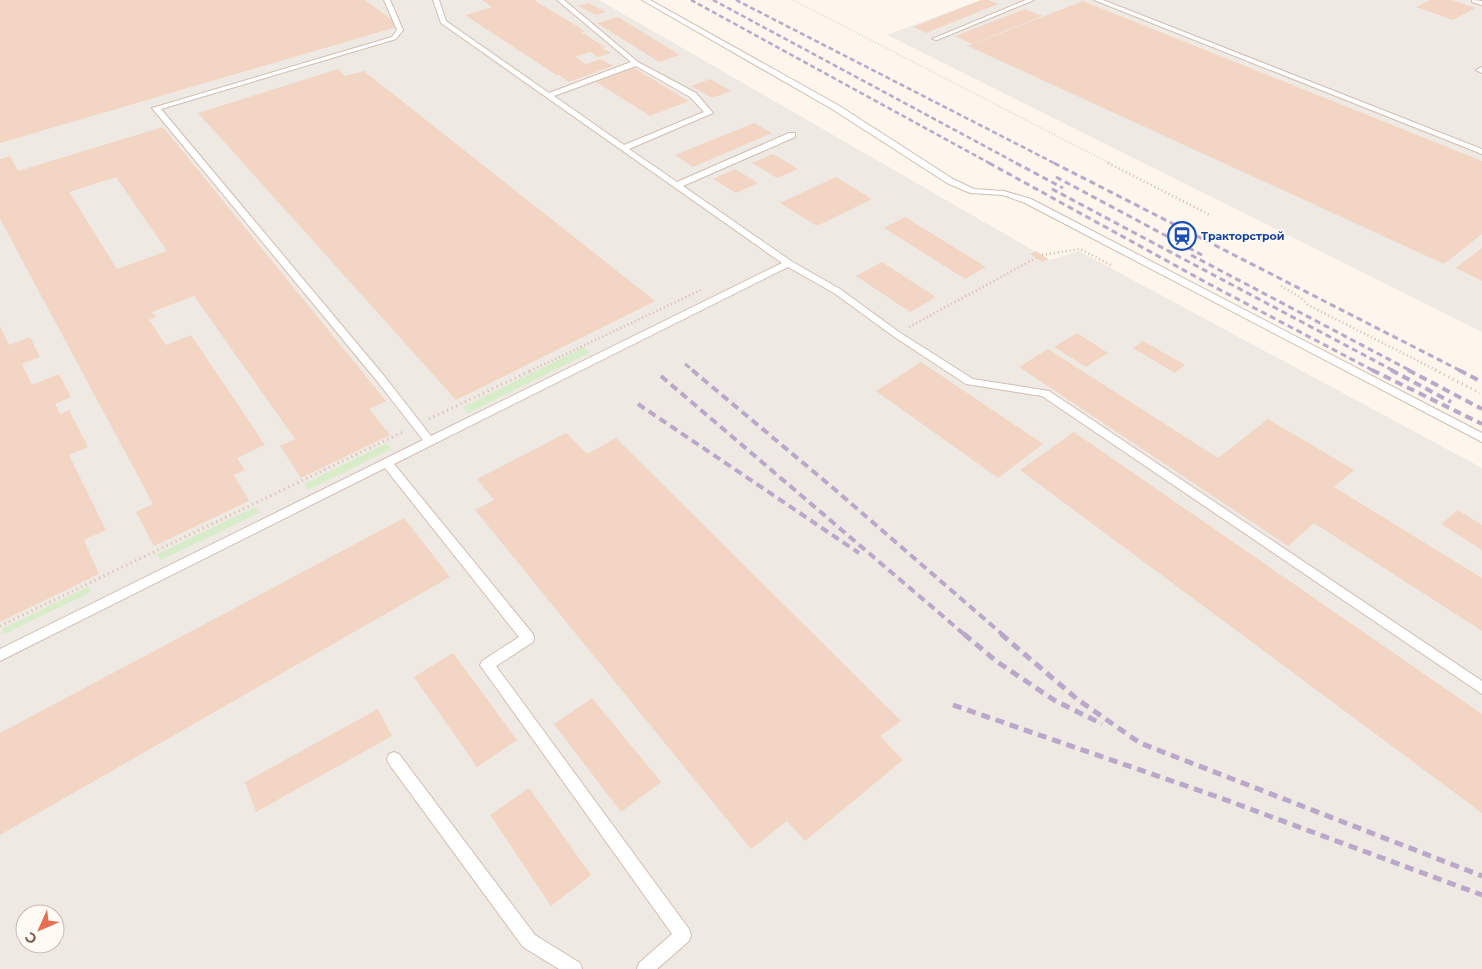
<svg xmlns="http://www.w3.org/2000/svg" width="1482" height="969" viewBox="0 0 1482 969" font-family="Montserrat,sans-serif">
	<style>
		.industrial { fill: #efe9e4; fill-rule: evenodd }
		.green { fill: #d8ecc9 }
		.building { fill: #f3d5c3; fill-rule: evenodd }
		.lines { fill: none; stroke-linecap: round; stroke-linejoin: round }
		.service-casing { stroke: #d1beb0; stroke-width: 2 }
		.path-far2 { stroke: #d9b8a5; stroke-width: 2; stroke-dasharray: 0.5 2.5; stroke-linecap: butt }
		.path-far1 { stroke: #d9b8a5; stroke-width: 2.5; stroke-dasharray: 1 3; stroke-linecap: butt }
		.path { stroke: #d9b8a5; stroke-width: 3; stroke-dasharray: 1 4; stroke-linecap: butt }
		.service { fill: #fff; fill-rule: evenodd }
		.rail-far3 { stroke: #b9a8c9; stroke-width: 2.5; stroke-dasharray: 5 3; stroke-linecap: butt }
		.rail-far2 { stroke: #b9a8c9; stroke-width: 3; stroke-dasharray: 6 4; stroke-linecap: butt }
		.rail-far1 { stroke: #b9a8c9; stroke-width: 4; stroke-dasharray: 8 5; stroke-linecap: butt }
		.rail { stroke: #b9a8c9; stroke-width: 5; stroke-dasharray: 9 6; stroke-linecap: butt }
		.labels { text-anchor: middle; stroke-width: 4; stroke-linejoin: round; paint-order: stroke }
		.far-transit-label { font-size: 11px; font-weight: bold; fill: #164399; stroke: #fffaf3; text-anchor: start }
	</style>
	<rect width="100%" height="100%" fill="#fdf6ec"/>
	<path class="industrial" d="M 0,0 L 599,0 L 1050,260 L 1079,251 L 1482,468 L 1482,969 L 0,969 ZM 25,914 L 55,914 L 55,944 L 25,944 Z
		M 981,0 L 1482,0 L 1482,332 L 887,35 Z"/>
	<path class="green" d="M 584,347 L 589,353 L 468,413 L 463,407 Z
		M 387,443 L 391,449 L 308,490 L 304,484 Z
		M 255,507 L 259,513 L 161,560 L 157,554 Z
		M 88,587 L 91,592 L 4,634 L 2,629 Z"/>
	<path class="building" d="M 0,0 L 365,0 L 400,26 L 0,143 Z
		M 482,0 L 534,0 L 585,31 L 581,32 L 605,47 L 602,48 L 611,53 L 598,57 L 590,52 L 575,57 L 586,64 L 601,59 L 613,66 L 569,82 L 559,75 L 556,75 L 465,15 L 492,7 Z
		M 981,0 L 988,0 L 998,4 L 926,33 L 913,27 Z
		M 1430,0 L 1452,0 L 1475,8 L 1453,20 L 1416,7 Z
		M 1083,1 L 1482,161 L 1482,234 L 1444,264 L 968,46 Z
		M 588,3 L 606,12 L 596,15 L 578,6 Z
		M 1025,9 L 1042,16 L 972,44 L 955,36 Z
		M 618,17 L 680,55 L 659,62 L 597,23 Z
		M 634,68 L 689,101 L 650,116 L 596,82 Z
		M 338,69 L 345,76 L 364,71 L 655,301 L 456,400 L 198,113 Z
		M 710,79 L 731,91 L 712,98 L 691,86 Z
		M 754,123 L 772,133 L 693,167 L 675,155 Z
		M 163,127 L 386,401 L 369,409 L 390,435 L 301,478 L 280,446 L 295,439 L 194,296 L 152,312 L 156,317 L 149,320 L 166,345 L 191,335 L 265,445 L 237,458 L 245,470 L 234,475 L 249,501 L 154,546 L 136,512 L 153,504 L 0,219 L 0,159 L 10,156 L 18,171 ZM 116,177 L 167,251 L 117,269 L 69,192 Z
		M 773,154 L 798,169 L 777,178 L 752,163 Z
		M 735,169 L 758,183 L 736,193 L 713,179 Z
		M 836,177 L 872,199 L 817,226 L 780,203 Z
		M 905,217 L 986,267 L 965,279 L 884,228 Z
		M 1482,248 L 1482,281 L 1456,268 Z
		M 1036,251 L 1048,259 L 1042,262 L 1030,254 Z
		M 882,262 L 936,297 L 910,312 L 856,276 Z
		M 0,326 L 9,345 L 30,337 L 40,357 L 22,364 L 32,385 L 59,374 L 71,397 L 55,404 L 60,414 L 69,410 L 88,447 L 69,455 L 106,530 L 84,540 L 99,574 L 0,622 Z
		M 1077,333 L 1108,353 L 1086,367 L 1054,347 Z
		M 1143,341 L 1185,365 L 1175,373 L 1133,348 Z
		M 1048,349 L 1218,458 L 1268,419 L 1354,470 L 1334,487 L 1482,578 L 1482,631 L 1314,523 L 1288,546 L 1019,367 Z
		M 921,362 L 1043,444 L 998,478 L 876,391 Z
		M 1074,432 L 1482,714 L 1482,813 L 1020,470 Z
		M 566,433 L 587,454 L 616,438 L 901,721 L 880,736 L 903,760 L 805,841 L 787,821 L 751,849 L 475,510 L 494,500 L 477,479 Z
		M 1458,510 L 1482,525 L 1482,550 L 1441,524 Z
		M 404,518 L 450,577 L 0,835 L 0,733 Z
		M 453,653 L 517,740 L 477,767 L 414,677 Z
		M 592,698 L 661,782 L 621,812 L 554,724 Z
		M 378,709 L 392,736 L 256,812 L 245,782 Z
		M 529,788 L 591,875 L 551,906 L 490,815 Z"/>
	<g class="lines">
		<defs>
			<path id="service" d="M 384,0 L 390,0 L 403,30 L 396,39 L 161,109 L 385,377 L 431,436 L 782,263 L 441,23 L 433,0 L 439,0 L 446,21 L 549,93 L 631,62 L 557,0 L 564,0 L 638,62 L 696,93 L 713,113 L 629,149 L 677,182 L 789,133 L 795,133 L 795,137 L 683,186 L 791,261 L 840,289 L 899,332 L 973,379 L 1049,391 L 1482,681 L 1482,694 L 1042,396 L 966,384 L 893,336 L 834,293 L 788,267 L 394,464 L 533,634 L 534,638 L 533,642 L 496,666 L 689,929 L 691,935 L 689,941 L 657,969 L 637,969 L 639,963 L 672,934 L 480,665 L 482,661 L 519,637 L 385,468 L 0,661 L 0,649 L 423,440 L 377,381 L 152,108 L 392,37 L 397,30 ZM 636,66 L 690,97 L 704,112 L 624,145 L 554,96 Z
				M 642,0 L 650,0 L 838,105 L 953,179 L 974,189 L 1004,191 L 1031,199 L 1482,433 L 1482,442 L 1025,203 L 1003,195 L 970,193 L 947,183 L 832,109 Z
				M 1026,0 L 1034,0 L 937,40 L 932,39 Z
				M 1094,0 L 1103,0 L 1482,149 L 1482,154 Z
				M 1472,0 L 1482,1 L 1482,5 L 1472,2 Z
				M 1482,67 L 1482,73 L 1476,70 Z
				M 394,752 L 399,754 L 535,935 L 580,963 L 582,969 L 559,969 L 523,947 L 389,764 L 387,759 L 389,754 Z"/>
		</defs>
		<use href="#service" class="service-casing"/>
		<path class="path-far2" d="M 793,0 L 1111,164"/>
		<path class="path-far1" d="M 1108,163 L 1210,215
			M 1042,255 L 1080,249 L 1113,266
			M 1281,286 L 1300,297 L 1308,305 L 1438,371
			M 909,327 L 1036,258
			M 530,371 L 703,289"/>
		<path class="path" d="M 1435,370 L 1480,393
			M 429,419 L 532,370
			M 0,626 L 405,431"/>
		<use href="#service" class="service"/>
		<path class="rail-far3" d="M 691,0 L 991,164
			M 713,0 L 1018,164
			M 736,0 L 1056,164"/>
		<path class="rail-far2" d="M 989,163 L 1209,284 L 1374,371
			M 1016,163 L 1063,188
			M 1054,163 L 1461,371
			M 1056,177 L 1202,255
			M 1052,189 L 1394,371
			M 1191,255 L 1411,371
			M 685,364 L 694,371"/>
		<path class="rail-far1" d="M 692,370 L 832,487 L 1003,635
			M 1372,370 L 1482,424
			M 1391,370 L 1451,402
			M 1408,370 L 1482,409
			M 1459,370 L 1482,382
			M 661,376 L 965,635
			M 638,404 L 859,553"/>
		<path class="rail" d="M 964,634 L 996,661 L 1054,700 L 1102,724
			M 1001,634 L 1077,699 L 1140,743 L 1482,876
			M 953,705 L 1218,797 L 1482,895"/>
	</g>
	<defs>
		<symbol id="station-ring" viewBox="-11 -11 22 22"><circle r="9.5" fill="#fffaf3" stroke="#1a4fb4" stroke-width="1.5"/><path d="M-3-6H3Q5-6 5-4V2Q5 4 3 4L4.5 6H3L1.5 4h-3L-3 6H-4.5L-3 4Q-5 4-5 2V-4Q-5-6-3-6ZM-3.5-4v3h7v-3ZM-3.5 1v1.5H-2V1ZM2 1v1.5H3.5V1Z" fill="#1a4fb4"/></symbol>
	</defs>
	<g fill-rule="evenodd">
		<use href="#station-ring" x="1166" y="220" width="32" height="32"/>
	</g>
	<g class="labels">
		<g class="far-transit-label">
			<text x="1201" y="240">Тракторстрой</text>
		</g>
	</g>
	<g transform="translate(40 929) rotate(225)"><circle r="24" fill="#fffaf3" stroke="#cabbb1"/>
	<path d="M0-4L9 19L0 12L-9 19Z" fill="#e76f51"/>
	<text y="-8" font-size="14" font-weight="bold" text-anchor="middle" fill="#7a5c4d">С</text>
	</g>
</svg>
